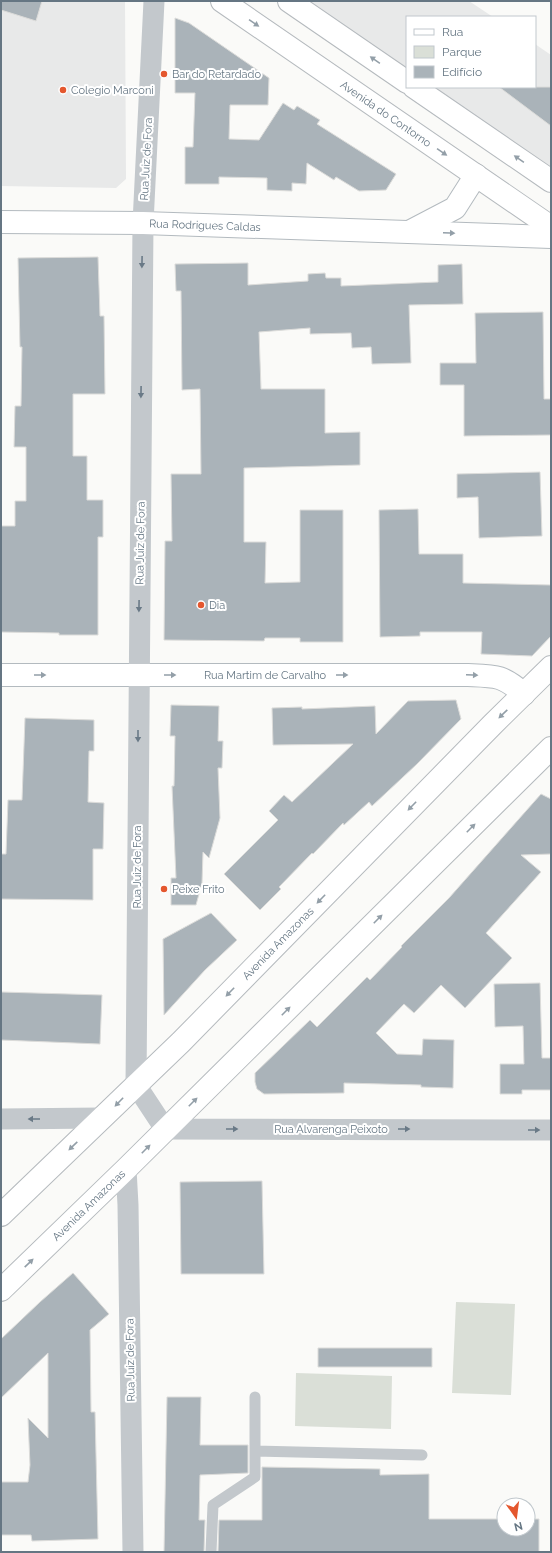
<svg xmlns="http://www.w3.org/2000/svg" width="552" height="1553" viewBox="0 0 552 1553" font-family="Raleway,sans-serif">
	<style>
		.built { fill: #e8e9e9 }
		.green { fill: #dadfd7 }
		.building { fill: #aab3b9; stroke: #dcdcda }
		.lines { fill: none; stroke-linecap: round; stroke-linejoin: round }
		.secondary-casing { stroke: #b3babf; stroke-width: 24 }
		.primary-casing { stroke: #b5babe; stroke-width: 24 }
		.lane { stroke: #c3c8cc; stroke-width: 11 }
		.street { stroke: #c3c8cc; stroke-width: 21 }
		.secondary { stroke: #fff; stroke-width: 22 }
		.primary { stroke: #fff; stroke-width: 22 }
		.oneway { fill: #939fa8 }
		.oneway2 { fill: #6a7a87 }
		.poi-dot { fill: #e4572e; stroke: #fff; stroke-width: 1.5 }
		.labels { text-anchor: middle; stroke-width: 4; stroke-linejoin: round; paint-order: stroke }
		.poi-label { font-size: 11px; fill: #657683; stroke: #fff; text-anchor: start }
		.street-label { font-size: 11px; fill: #657683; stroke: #fff }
	</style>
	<rect width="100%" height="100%" fill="#fafaf8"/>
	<path class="built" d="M 1,1 L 125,1 L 126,179 L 116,188 L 1,186 Z
		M 303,1 L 469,1 L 493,17 L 407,17 L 407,75 Z
		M 535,44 L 551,55 L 551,178 L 424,87 L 535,87 Z"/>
	<path class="green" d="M 456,1302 L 515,1304 L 511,1395 L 452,1393 Z
		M 296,1373 L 392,1376 L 391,1429 L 295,1426 Z"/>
	<path class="building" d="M 1,1 L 42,1 L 36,21 L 1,10 Z
		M 175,18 L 189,23 L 269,78 L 268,105 L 230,105 L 229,139 L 259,140 L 283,103 L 294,110 L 297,106 L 320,120 L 317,124 L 396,174 L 386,190 L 359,191 L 336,177 L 334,180 L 307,163 L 306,184 L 292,183 L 292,191 L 267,190 L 267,178 L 219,177 L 219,184 L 185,184 L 185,147 L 193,147 L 195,93 L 175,93 Z
		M 499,87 L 551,87 L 551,126 Z
		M 98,257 L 100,316 L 104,316 L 105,394 L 73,394 L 73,456 L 87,456 L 87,500 L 103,500 L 103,537 L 98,537 L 98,635 L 59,635 L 59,633 L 1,632 L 1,526 L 15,526 L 15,501 L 26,501 L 26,447 L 14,447 L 15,406 L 21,406 L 22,347 L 20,347 L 18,258 Z
		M 248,263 L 248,285 L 308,281 L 308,274 L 325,273 L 326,278 L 341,278 L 341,286 L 438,282 L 438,265 L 462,264 L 463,304 L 409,305 L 411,363 L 372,364 L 371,347 L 352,348 L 351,333 L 310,334 L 310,328 L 259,332 L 261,389 L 325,389 L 325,433 L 360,432 L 360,465 L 244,468 L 244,542 L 266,542 L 265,583 L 300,582 L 300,510 L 343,510 L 343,642 L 300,642 L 300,638 L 265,638 L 264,641 L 164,640 L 165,541 L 172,541 L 171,474 L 201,474 L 200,389 L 182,390 L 181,291 L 176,291 L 175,264 Z
		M 543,312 L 544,399 L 551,399 L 551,435 L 464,436 L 464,385 L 440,385 L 440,363 L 476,363 L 475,313 Z
		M 540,472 L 542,536 L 479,538 L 478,497 L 457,498 L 457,474 Z
		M 418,509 L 419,554 L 463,554 L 463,583 L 551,585 L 551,636 L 532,656 L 481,654 L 482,632 L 420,632 L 420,636 L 380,637 L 379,510 Z
		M 456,700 L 461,719 L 417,764 L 372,806 L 369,802 L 344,825 L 343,823 L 313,854 L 312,853 L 279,887 L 281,889 L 260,910 L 224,874 L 278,820 L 269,811 L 284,795 L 292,802 L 353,744 L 273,745 L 272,708 L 302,707 L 302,709 L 375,706 L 376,734 L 408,701 Z
		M 171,705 L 219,706 L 218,741 L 223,741 L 222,768 L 218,768 L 220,818 L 209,858 L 203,852 L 202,883 L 196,905 L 171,905 L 171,878 L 176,878 L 172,786 L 174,786 L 175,736 L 170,736 Z
		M 25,718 L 94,720 L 94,751 L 89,751 L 88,802 L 104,803 L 103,849 L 93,849 L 93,900 L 1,899 L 1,854 L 6,854 L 8,800 L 22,800 Z
		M 541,794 L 551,799 L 551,854 L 521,855 L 541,872 L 486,933 L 512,958 L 465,1008 L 441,985 L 414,1013 L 404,1004 L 376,1033 L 397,1054 L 422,1055 L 423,1039 L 454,1040 L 453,1088 L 421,1087 L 421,1085 L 344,1083 L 344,1093 L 267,1094 L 264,1094 L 257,1089 L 255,1082 L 255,1073 L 310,1020 L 317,1027 L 367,977 L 370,980 L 402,947 L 401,946 L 449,898 Z
		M 211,913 L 237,940 L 205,970 L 164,1015 L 163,939 Z
		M 540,983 L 542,1058 L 551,1058 L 551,1090 L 522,1090 L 522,1094 L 500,1094 L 500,1064 L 524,1064 L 523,1026 L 495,1027 L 494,984 Z
		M 1,992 L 102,995 L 100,1044 L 1,1040 Z
		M 262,1181 L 264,1274 L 181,1274 L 180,1182 Z
		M 73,1273 L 109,1314 L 90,1330 L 91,1412 L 95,1412 L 98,1539 L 32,1541 L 31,1535 L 1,1535 L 1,1482 L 28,1482 L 30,1465 L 28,1418 L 48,1438 L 48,1353 L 1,1398 L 1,1339 L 40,1302 Z
		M 318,1348 L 432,1348 L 432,1367 L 318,1367 Z
		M 167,1397 L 201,1397 L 200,1445 L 248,1445 L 248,1473 L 200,1475 L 199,1520 L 205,1520 L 204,1552 L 164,1552 Z
		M 262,1467 L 380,1469 L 380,1475 L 429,1474 L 429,1519 L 504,1519 L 504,1529 L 528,1529 L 528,1519 L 539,1519 L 539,1552 L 218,1552 L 219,1520 L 262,1520 Z"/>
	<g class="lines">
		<defs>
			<g id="secondary">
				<path id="s1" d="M 1,222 L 143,223 L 551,237"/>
				<path d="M 411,231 L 455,208 L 476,175"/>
				<path id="s2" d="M 1,675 L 468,675 C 496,676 502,675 524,694"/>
			</g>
			<g id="primary">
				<path id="s3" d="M 222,1 L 551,227"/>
				<path d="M 289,1 L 407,82"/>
				<path d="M 414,87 L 551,181"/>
				<path id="s4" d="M 1,1215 L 181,1042 L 493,724 L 551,667"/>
				<path id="s5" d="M 1,1290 L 126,1169 L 551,748"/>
			</g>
		</defs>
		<use href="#secondary" class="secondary-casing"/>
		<use href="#primary" class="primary-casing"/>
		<path class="lane" d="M 255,1451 L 422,1455
			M 211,1552 L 213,1505 L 255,1477 L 255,1397"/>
		<path class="street" d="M 154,1 L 143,223 L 136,1085 L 165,1129 L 551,1130
			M 1,1119 L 101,1118
			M 126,1169 L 128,1205 L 133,1552"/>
		<use href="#secondary" class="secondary"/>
		<use href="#primary" class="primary"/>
	</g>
	<defs><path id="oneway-solid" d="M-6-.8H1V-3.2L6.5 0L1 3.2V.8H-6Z"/></defs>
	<g class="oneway">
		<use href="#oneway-solid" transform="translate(254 23) rotate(34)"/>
		<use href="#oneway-solid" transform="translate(375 60) rotate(-145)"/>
		<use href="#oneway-solid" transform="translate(442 152) rotate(34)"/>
		<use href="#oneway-solid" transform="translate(519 159) rotate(-145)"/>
		<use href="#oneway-solid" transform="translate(449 233) rotate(2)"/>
		<use href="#oneway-solid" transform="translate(40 675)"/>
		<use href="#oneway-solid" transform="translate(170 675)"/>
		<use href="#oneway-solid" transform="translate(342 675)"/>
		<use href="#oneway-solid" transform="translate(472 675) rotate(2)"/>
		<use href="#oneway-solid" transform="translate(503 714) rotate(136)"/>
		<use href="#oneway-solid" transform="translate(412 806) rotate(134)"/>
		<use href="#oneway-solid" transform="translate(471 828) rotate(-45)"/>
		<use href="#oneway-solid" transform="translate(321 899) rotate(134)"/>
		<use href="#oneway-solid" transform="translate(378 919) rotate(-45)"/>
		<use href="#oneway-solid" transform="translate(230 992) rotate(134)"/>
		<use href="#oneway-solid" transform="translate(286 1011) rotate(-45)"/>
		<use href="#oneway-solid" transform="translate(119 1102) rotate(134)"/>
		<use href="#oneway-solid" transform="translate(193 1102) rotate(-45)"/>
		<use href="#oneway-solid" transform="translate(73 1146) rotate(136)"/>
		<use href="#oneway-solid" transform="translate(146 1149) rotate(-45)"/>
		<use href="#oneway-solid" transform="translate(29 1263) rotate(-44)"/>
	</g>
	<g class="oneway2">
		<use href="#oneway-solid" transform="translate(142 262) rotate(91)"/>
		<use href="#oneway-solid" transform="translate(141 392) rotate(91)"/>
		<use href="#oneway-solid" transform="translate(139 606) rotate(91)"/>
		<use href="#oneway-solid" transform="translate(138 736) rotate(90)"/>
		<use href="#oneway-solid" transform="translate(34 1119) rotate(180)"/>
		<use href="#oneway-solid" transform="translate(232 1129)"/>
		<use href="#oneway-solid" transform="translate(404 1129)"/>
		<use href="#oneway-solid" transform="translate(534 1130)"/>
	</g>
	<g class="poi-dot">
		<circle cx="164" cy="74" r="4"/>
		<circle cx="63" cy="90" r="4"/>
		<circle cx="201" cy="605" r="4"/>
		<circle cx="164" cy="889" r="4"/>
	</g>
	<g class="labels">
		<g class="poi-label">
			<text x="172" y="78">Bar do Retardado</text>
			<text x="71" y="94">Colegio Marconi</text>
			<text x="209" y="609">Dia</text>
			<text x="172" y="893">Peixe Frito</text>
		</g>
		<g class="street-label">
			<text dy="4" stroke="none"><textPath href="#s3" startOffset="199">Avenida do Contorno</textPath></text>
			<text transform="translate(146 159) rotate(-87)" y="4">Rua Juiz de Fora</text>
			<text dy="4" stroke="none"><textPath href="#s1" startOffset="204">Rua Rodrigues Caldas</textPath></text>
			<text transform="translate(140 543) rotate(-89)" y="4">Rua Juiz de Fora</text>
			<text dy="4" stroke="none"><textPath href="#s2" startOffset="264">Rua Martim de Carvalho</textPath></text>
			<text transform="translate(137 867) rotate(-90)" y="4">Rua Juiz de Fora</text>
			<text dy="4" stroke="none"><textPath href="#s4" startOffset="388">Avenida Amazonas</textPath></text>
			<text x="331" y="1133">Rua Alvarenga Peixoto</text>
			<text dy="4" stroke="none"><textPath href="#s5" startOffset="122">Avenida Amazonas</textPath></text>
			<text transform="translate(130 1360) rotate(-91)" y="4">Rua Juiz de Fora</text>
		</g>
	</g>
	<rect width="552" height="1553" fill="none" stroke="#657683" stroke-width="4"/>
	<rect x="406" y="16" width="130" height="72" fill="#ffffff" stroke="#c1c8cd"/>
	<rect x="414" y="29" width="20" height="6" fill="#ffffff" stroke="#c1c8cd"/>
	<text x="442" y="36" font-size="12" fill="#657683">Rua</text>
	<rect x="414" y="46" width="20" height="12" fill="#dadfd7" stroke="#c1c8cd"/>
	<text x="442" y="56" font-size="12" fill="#657683">Parque</text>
	<rect x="414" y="66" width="20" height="12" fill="#aab3b9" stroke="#c1c8cd"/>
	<text x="442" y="76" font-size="12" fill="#657683">Edifício</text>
	<g transform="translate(516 1517) rotate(166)"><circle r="19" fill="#ffffff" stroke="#c1c8cd"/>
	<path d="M0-3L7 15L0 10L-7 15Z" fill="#e4572e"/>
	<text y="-6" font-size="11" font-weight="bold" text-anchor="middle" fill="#657683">N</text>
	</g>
</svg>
